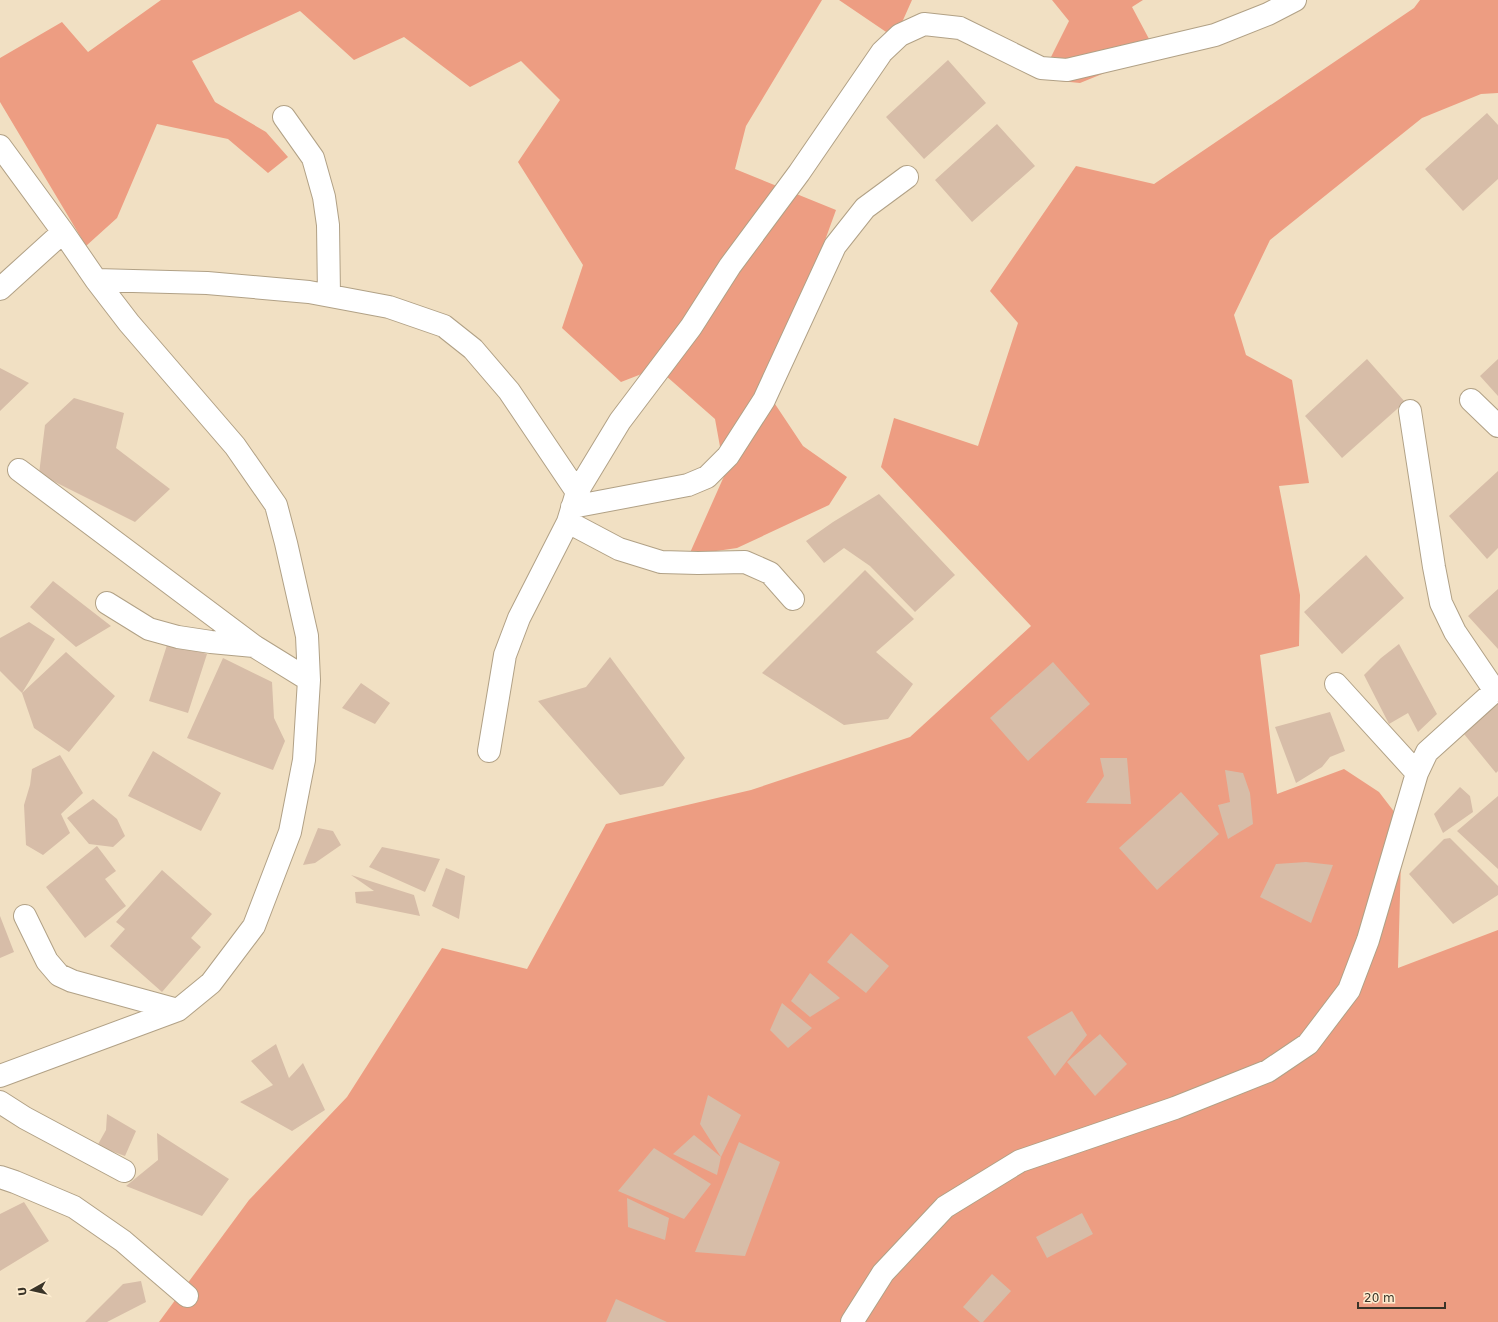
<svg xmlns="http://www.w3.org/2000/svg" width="1498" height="1322" viewBox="0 0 1498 1322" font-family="'DejaVu Sans',sans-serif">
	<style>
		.forest { fill: #ed9d82 }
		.building { fill: #d7bda8 }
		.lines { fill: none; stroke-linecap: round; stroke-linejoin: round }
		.minor-casing { stroke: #b1a186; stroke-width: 24 }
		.minor { stroke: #fff; stroke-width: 22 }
	</style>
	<rect width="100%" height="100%" fill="#f1e0c3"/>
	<path class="forest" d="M 161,0 L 822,0 L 746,126 L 735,169 L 836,210 L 769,395 L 803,446 L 847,477 L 829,505 L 737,548 L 689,555 L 725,474 L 715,419 L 657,368 L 621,382 L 562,328 L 583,265 L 518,162 L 560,100 L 521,61 L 470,87 L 404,37 L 354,60 L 300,11 L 192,61 L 215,102 L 266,132 L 288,157 L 268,173 L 228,139 L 157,124 L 117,218 L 86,246 L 0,102 L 0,58 L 62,22 L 88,52 Z
		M 839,0 L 912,0 L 895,38 Z
		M 1052,0 L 1143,0 L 1132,7 L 1156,52 L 1080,83 L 1040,79 L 1069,21 Z
		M 1420,0 L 1498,0 L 1498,93 L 1481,94 L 1422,118 L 1270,240 L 1234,315 L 1246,355 L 1292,380 L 1309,483 L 1279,486 L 1300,595 L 1299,646 L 1260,655 L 1277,794 L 1344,769 L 1379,792 L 1402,822 L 1398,968 L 1498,930 L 1498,1322 L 159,1322 L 249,1200 L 347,1097 L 442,948 L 527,969 L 606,824 L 751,790 L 910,737 L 1031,626 L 881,467 L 894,418 L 978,446 L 1018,323 L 990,291 L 1076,166 L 1154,184 L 1414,8 Z"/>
	<path class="building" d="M 948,60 L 986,103 L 924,159 L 886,117 Z
		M 1487,113 L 1498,125 L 1498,179 L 1463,211 L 1425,169 Z
		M 997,124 L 1035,166 L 972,222 L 935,180 Z
		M 1367,359 L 1405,402 L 1342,458 L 1305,416 Z
		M 1498,359 L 1498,396 L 1480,376 Z
		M 0,368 L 29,383 L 0,411 Z
		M 74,398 L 124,413 L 116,448 L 170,489 L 135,522 L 39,474 L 45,425 Z
		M 1498,471 L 1498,548 L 1487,559 L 1449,516 Z
		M 879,494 L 955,575 L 915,612 L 870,566 L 844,548 L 824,563 L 806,541 L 833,522 Z
		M 1366,555 L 1404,598 L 1342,654 L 1304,612 Z
		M 865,570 L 914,619 L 876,652 L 913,684 L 888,719 L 844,725 L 762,673 Z
		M 53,581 L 111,626 L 76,647 L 30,607 Z
		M 1498,589 L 1498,649 L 1468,616 Z
		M 29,622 L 55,639 L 22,693 L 0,671 L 0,638 Z
		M 168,642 L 207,654 L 188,713 L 149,701 Z
		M 1399,644 L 1437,714 L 1418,732 L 1408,713 L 1389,724 L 1364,675 L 1381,658 Z
		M 66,652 L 115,696 L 69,752 L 34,728 L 22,693 Z
		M 610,657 L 685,758 L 663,786 L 620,795 L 538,701 L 586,687 Z
		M 223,658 L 272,682 L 274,718 L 285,741 L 273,770 L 187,738 Z
		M 1053,662 L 1090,704 L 1028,761 L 990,718 Z
		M 361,683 L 390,703 L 375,724 L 342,708 Z
		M 1498,703 L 1498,771 L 1496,773 L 1464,734 Z
		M 1330,712 L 1345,751 L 1330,757 L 1322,767 L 1296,783 L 1275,727 Z
		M 153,751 L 221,793 L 201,831 L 128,796 Z
		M 60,755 L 83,793 L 61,814 L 70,833 L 43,855 L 26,845 L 24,805 L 30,785 L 32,769 Z
		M 1100,758 L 1127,758 L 1131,804 L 1086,803 L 1104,776 Z
		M 1225,770 L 1243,773 L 1250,793 L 1253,824 L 1228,839 L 1218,805 L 1230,802 Z
		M 1460,787 L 1470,796 L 1473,812 L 1443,833 L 1434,814 Z
		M 1181,792 L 1219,834 L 1157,890 L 1119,848 Z
		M 1498,796 L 1498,869 L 1457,831 Z
		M 93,799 L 117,819 L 125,836 L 113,847 L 89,844 L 67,818 Z
		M 318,828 L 333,831 L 341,845 L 315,863 L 303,865 Z
		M 1450,838 L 1498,886 L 1498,895 L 1453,924 L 1409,874 L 1444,839 Z
		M 97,846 L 116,871 L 105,879 L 126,906 L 85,938 L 46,887 Z
		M 382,847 L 440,859 L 425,892 L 369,867 Z
		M 1306,862 L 1333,865 L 1311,923 L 1260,897 L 1276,864 Z
		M 446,868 L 465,876 L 459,919 L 432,906 Z
		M 162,870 L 212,914 L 191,938 L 201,947 L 162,992 L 110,946 L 125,929 L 116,922 Z
		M 351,875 L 414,895 L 420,916 L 356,903 L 355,892 L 374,891 Z
		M 0,916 L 14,952 L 0,958 Z
		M 851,933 L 889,966 L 866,993 L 827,962 Z
		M 810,973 L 840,998 L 810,1017 L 791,1001 Z
		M 782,1003 L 812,1028 L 788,1048 L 770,1030 Z
		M 1072,1011 L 1087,1035 L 1055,1076 L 1027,1037 Z
		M 1100,1034 L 1127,1064 L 1095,1096 L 1067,1062 Z
		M 276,1044 L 289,1078 L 303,1063 L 325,1110 L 292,1131 L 240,1102 L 273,1085 L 251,1061 Z
		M 708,1095 L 741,1115 L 721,1157 L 700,1124 Z
		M 107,1114 L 136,1131 L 125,1156 L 97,1146 L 106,1130 Z
		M 157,1133 L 229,1179 L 202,1216 L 126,1186 L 158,1160 Z
		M 694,1135 L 721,1157 L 717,1175 L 673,1154 Z
		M 739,1142 L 780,1162 L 745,1256 L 695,1252 Z
		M 654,1148 L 711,1184 L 684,1219 L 618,1191 Z
		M 627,1198 L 669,1218 L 665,1240 L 628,1227 Z
		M 24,1202 L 49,1241 L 0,1271 L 0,1214 Z
		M 1082,1213 L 1093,1234 L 1047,1258 L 1036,1237 Z
		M 992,1274 L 1011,1291 L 983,1322 L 980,1322 L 963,1307 Z
		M 141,1281 L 146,1302 L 107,1322 L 85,1322 L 123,1284 Z
		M 616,1299 L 667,1322 L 606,1322 Z"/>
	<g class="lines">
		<defs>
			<path id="minor" d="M 284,117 L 313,158 L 324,197 L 328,225 L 329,295
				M 0,146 L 63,232 L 96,280 L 129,323 L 235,446 L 276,505 L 286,543 L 307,636 L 309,680 L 304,760 L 290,832 L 254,926 L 211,983 L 178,1010 L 0,1076
				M 96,280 L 207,283 L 309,292 L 389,307 L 444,326 L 473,349 L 509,391 L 577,492
				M 0,289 L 63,232
				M 1471,400 L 1498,426
				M 1410,411 L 1434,567 L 1441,603 L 1455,632 L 1495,691
				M 19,470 L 254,646 L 309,680
				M 572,507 L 688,485 L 707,477 L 728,456 L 764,400 L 835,246 L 865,208 L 907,177
				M 568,522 L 619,549 L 661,562 L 698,563 L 745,562 L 770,573 L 793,599
				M 107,603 L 149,629 L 178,637 L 211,642 L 254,646
				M 1336,684 L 1417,773
				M 489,751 L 505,655 L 519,618 L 568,522 L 577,492 L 620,421 L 691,327 L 730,266 L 799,173 L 882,52 L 900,35 L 924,24 L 960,28 L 1041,68 L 1067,70 L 1215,35 L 1268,14 L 1295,0
				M 25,916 L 47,961 L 59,975 L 72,981 L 178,1010
				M 0,1102 L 25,1118 L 124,1171
				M 0,1177 L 15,1182 L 74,1207 L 123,1241 L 187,1296
				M 852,1322 L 883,1273 L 945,1207 L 1020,1161 L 1175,1108 L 1268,1071 L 1308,1044 L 1349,990 L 1368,940 L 1417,773 L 1427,752 L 1498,688"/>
		</defs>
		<use href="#minor" class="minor-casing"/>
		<use href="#minor" class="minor"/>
	</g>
	<g transform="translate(32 1290) rotate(262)" stroke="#feedd0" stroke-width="3" paint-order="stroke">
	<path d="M0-3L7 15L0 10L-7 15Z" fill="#3a3428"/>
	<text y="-6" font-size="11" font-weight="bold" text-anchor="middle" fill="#3a3428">U</text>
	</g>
	<path d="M1358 1302v6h87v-6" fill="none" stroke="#3a3428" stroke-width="2"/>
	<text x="1364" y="1302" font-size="12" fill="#3a3428" stroke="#feedd0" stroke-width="3" paint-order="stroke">20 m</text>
</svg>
